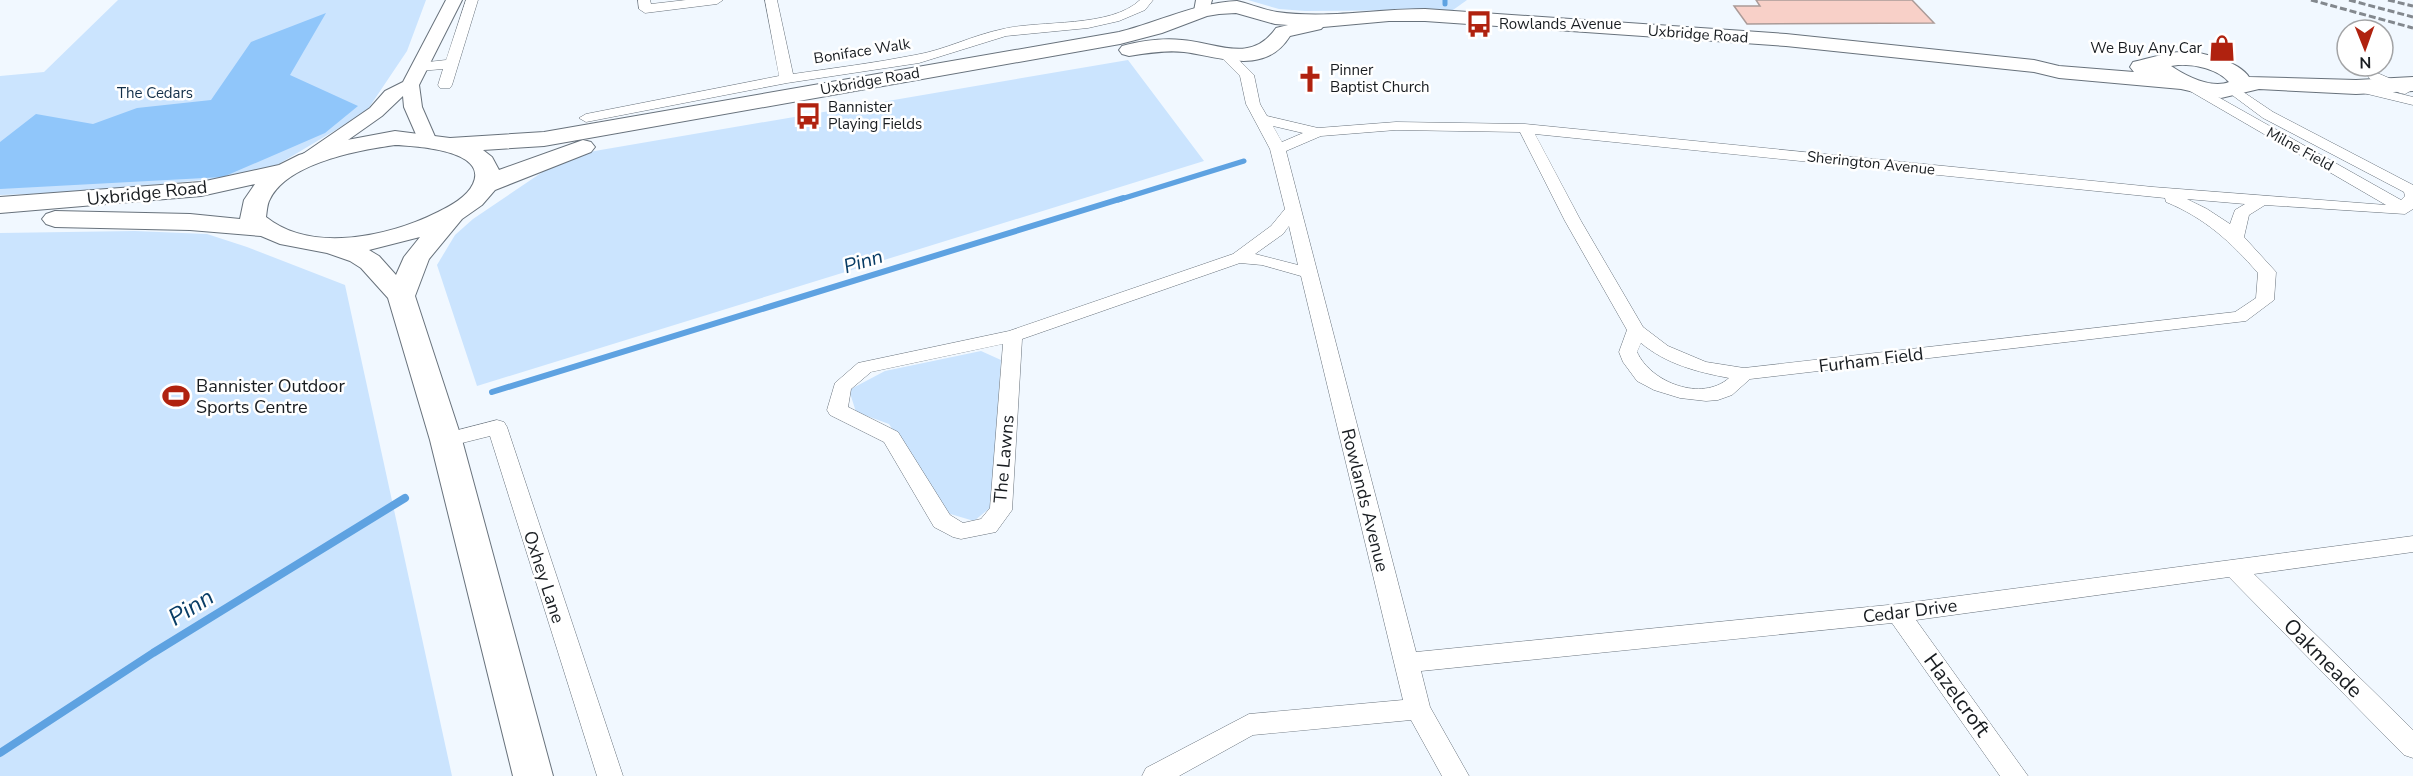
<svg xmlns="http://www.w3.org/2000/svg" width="2413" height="776" viewBox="0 0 2413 776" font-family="'Nunito Sans',sans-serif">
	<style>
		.green { fill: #cbe4fe }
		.forest { fill: #90c6fa }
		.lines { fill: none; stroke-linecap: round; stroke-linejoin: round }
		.stream-far2 { stroke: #5ea2e1; stroke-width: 5 }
		.stream-far1 { stroke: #5ea2e1; stroke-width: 6 }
		.stream { stroke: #5ea2e1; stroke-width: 8 }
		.building { fill: #f8d0c8; stroke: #ab9b98; stroke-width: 1.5 }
		.minor-casing { stroke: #68727c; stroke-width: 1 }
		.tertiary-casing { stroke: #68727c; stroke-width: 2 }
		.primary-casing { stroke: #68727c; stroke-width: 2 }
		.minor { fill: #fff; fill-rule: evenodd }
		.tertiary { fill: #fff; fill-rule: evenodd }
		.primary { fill: #fff; fill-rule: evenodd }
		.rail { stroke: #83888e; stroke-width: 3; stroke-dasharray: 7 3; stroke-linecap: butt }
		.labels { text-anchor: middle; stroke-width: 5; stroke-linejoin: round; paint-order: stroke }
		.far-poi-label { font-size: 15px; fill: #181c20; stroke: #fff; text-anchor: start }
		.far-street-label { font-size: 15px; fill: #181c20; stroke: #fff }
		.far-park-label { font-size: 15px; fill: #112e48; stroke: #fff }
		.street-label { font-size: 18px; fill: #181c20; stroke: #fff }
		.poi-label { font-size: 18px; fill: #181c20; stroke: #fff; text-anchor: start }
		.water-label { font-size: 20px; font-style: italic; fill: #093d66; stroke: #fff }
		.near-street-label { font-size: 21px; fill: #181c20; stroke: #fff }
		.near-water-label { font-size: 24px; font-style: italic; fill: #093d66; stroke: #fff }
	</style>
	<rect width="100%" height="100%" fill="#f1f8ff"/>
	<path class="green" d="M 118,0 L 426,0 L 407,51 L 366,112 L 262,174 L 85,192 L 0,195 L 0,76 L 44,72 Z
		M 1248,0 L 1467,0 L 1453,10 L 1305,11 L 1279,9 Z
		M 1128,60 L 1204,161 L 477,386 L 437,265 L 455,235 L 473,219 L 547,169 L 583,153 Z
		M 135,231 L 207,234 L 247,247 L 345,285 L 452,776 L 0,776 L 0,233 Z
		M 981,351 L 1001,360 L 991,507 L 974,521 L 947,513 L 889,424 L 856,412 L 849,390 L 885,371 Z"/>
	<path class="forest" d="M 326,13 L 290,75 L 358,106 L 325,133 L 223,177 L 0,189 L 0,142 L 36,114 L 93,124 L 137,108 L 211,100 L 251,42 Z"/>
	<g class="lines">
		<path class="stream-far2" d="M 1445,0 L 1445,4
			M 1118,200 L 1244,161"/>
		<path class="stream-far1" d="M 492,392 L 1123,198"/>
		<path class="stream" d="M 0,753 L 153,653 L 405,498"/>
	</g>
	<path class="building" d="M 1756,0 L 1912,0 L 1934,23 L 1747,24 L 1734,6 L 1760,6 Z"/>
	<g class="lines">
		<defs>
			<path id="minor" d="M 466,0 L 478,0 L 452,85 L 450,88 L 440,88 L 438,85 L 443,69 L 419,71 L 412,67 L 419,63 L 446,60 Z
				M 638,0 L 650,0 L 651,4 L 686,0 L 723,0 L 717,4 L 645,13 L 639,9 Z
				M 765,0 L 777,0 L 793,74 C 834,68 875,63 915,55 C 945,50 973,35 1003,29 C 1040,20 1111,28 1140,0 L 1153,0 L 1145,10 L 1119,21 L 1088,28 L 1006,36 L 919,63 L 787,83 L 586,122 L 579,118 L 586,114 L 779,76 Z
				M 1226,51 L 1231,52 L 1254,75 L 1260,104 L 1267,116 L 1318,128 L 1396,122 L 1525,124 L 2153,187 L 2386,205 L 2183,87 L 2181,84 L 2188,80 L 2401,200 L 2405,196 L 2404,192 L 2263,118 L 2228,92 L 2226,89 L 2228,86 L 2233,85 L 2273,112 L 2413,185 L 2413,209 L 2405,214 L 2265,205 L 2249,215 L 2244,237 L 2276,272 L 2274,300 L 2246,321 L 1750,379 L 1732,395 L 1718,400 L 1706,401 L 1680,398 L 1654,390 L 1637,381 L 1623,362 L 1619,352 L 1627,330 L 1565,221 L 1520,132 L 1396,130 L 1321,136 L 1286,151 L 1416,652 L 1898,604 L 2413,536 L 2413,552 L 2254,574 L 2413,730 L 2413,758 L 2404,755 L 2229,577 L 1916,620 L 2028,776 L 2000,776 L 1892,623 L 1421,671 L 1430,707 L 1469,776 L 1442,776 L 1411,720 L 1253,735 L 1179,776 L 1142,776 L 1146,768 L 1249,714 L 1403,700 L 1301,276 L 1262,265 L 1240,263 L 1022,339 L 1012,510 L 996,532 L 961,539 L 953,537 L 934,527 L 884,442 L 830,415 L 827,410 L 835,383 L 858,363 L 1009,331 L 1233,254 L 1271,226 L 1285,209 L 1270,149 L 1246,104 L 1240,76 L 1219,55 ZM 1273,126 L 1303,133 L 1282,142 ZM 1535,134 L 2165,198 L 2166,202 C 2205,218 2231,242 2258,273 L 2256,298 L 2235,312 L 1744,368 L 1706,362 L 1668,346 L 1643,327 L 1581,221 ZM 2187,199 L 2245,204 L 2235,210 L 2230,224 L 2207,209 ZM 1289,226 L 1298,265 L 1255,254 L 1283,234 ZM 1641,343 C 1666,364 1697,372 1729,378 C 1702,402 1651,383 1637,352 ZM 1003,344 L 990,508 L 981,519 L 963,523 L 950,515 L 898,432 L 848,407 L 851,389 L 871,372 Z
				M 2375,72 L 2410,87 L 2412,90 L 2405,94 L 2400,93 L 2370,79 L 2368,76 Z
				M 2356,83 L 2413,97 L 2413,105 L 2351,90 L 2349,87 L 2351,84 Z
				M 497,420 L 504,422 L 507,427 L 623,776 L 597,776 L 490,436 L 446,447 L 439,445 L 436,440 L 439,435 Z"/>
			<path id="tertiary" d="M 446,0 L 462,0 L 419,85 L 422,107 L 436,139 L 434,143 L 420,143 L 418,139 L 404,107 L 403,96 L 382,116 L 314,164 L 300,164 L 297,160 L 300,156 L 370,108 L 385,91 L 403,82 Z
				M 1196,0 L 1212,0 L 1208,14 L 1196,14 L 1194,11 Z"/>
			<path id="primary" d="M 1237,1 C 1250,4 1264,10 1277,12 C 1326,19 1376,9 1425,9 L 1786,34 L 2034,60 L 2059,66 L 2134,72 L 2130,67 L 2133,62 C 2148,59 2164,53 2180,52 C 2198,50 2239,61 2249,77 L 2356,80 L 2413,77 L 2413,91 L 2356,94 L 2259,89 L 2221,98 L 2181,89 L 2059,78 L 2034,72 L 1786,46 L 1425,21 L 1389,21 L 1323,27 L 1321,29 L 1290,36 C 1265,76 1222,57 1184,52 C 1166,50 1147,53 1129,56 L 1122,54 L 1119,50 L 1122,46 C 1141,41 1162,38 1182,40 C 1218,43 1251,64 1276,28 L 1288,25 L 1275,24 L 1236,13 L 1219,14 L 1207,16 L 1162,33 L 1120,44 L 544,146 L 483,150 L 492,157 L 499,170 L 583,140 L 591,142 L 595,147 L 591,152 L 495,190 L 482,205 L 462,219 L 429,259 L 415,296 L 462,440 L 553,776 L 513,776 L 430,440 L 388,298 L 361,268 L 350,261 L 327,253 L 280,244 L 261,236 L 190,230 L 55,227 L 46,224 L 42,219 L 46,214 L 55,211 L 190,214 L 240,219 L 244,200 L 255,184 L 201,196 L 0,213 L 0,197 L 201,182 L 279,165 L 299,155 L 347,140 L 395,131 L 450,138 L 544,132 L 1119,32 C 1159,22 1195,3 1237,1 ZM 2178,65 C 2195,64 2218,69 2229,82 C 2211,89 2186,76 2171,66 ZM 395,145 C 415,146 489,150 473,184 C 467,197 450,206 438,212 C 390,236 312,254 266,217 C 267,211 267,204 270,199 C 288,163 359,150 395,145 ZM 420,237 L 404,257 L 396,275 L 379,256 L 369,250 Z"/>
		</defs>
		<use href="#minor" class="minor-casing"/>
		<use href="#tertiary" class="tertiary-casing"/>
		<use href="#primary" class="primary-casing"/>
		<use href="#minor" class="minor"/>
		<use href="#tertiary" class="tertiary"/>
		<use href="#primary" class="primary"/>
		<path class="rail" d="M 2311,0 L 2413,28
			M 2349,0 L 2413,17
			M 2388,0 L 2413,6"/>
	</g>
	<defs>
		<symbol id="bus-bare" viewBox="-9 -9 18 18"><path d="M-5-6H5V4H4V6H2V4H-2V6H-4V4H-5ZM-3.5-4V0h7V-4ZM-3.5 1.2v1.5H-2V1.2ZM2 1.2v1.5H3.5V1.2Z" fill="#b0220f" stroke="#fff" stroke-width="2.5" paint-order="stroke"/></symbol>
		<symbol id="shop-bare" viewBox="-9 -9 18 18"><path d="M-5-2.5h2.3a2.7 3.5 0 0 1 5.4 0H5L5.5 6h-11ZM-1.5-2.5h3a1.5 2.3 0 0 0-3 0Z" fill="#b0220f" stroke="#fff" stroke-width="2.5" paint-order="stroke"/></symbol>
		<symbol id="church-bare" viewBox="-9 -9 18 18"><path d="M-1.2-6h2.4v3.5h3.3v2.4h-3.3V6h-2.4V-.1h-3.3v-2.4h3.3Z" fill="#b0220f" stroke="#fff" stroke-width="2.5" paint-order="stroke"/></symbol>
		<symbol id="stadium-bare" viewBox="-9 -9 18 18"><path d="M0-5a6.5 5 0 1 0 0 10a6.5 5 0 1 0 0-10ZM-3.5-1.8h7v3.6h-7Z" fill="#b0220f" stroke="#fff" stroke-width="2.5" paint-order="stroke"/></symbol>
	</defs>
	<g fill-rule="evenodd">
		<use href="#bus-bare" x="1460" y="5" width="38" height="38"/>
		<use href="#shop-bare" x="2203" y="29" width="38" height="38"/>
		<use href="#church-bare" x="1291" y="60" width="38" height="38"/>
		<use href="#bus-bare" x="789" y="97" width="38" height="38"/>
		<use href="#stadium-bare" x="157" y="377" width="38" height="38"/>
	</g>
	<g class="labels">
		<g class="far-poi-label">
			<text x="1499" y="29">Rowlands Avenue</text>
			<text x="2202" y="53" text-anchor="end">We Buy Any Car</text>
			<text x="1330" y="75">Pinner<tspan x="1330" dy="17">Baptist Church</tspan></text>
			<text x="828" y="112">Bannister<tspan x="828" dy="17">Playing Fields</tspan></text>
		</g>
		<g class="far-street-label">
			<text transform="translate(1698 34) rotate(4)" y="5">Uxbridge Road</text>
			<text transform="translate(862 51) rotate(-9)" y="5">Boniface Walk</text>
			<text transform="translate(870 81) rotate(-10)" y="5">Uxbridge Road</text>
			<text transform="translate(2300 149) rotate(29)" y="5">Milne Field</text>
			<text transform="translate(1871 163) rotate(6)" y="5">Sherington Avenue</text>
		</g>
		<g class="far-park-label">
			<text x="155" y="98">The Cedars</text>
		</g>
		<g class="street-label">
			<text transform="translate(147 193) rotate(-6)" y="6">Uxbridge Road</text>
			<text transform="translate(1871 360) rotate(-7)" y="6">Furham Field</text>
			<text transform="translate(1004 459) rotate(-85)" y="6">The Lawns</text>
			<text transform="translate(1365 500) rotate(76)" y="6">Rowlands Avenue</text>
			<text transform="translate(544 577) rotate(72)" y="6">Oxhey Lane</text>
			<text transform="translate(1910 611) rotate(-7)" y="6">Cedar Drive</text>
		</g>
		<g class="poi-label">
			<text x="196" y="392">Bannister Outdoor<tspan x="196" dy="21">Sports Centre</tspan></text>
		</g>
		<g class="water-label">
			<text transform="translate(863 261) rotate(-17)" y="7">Pinn</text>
		</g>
		<g class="near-street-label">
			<text transform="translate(2323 658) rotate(45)" y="7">Oakmeade</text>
			<text transform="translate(1957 695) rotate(54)" y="7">Hazelcroft</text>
		</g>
		<g class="near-water-label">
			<text transform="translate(191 607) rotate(-32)" y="8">Pinn</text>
		</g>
	</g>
	<g transform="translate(2365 48) rotate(179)"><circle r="28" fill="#ffffff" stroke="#a3a4a6" stroke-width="1.5"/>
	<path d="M0-4.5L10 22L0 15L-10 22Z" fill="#b0220f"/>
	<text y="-9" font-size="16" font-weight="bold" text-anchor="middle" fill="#181c20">N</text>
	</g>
</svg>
